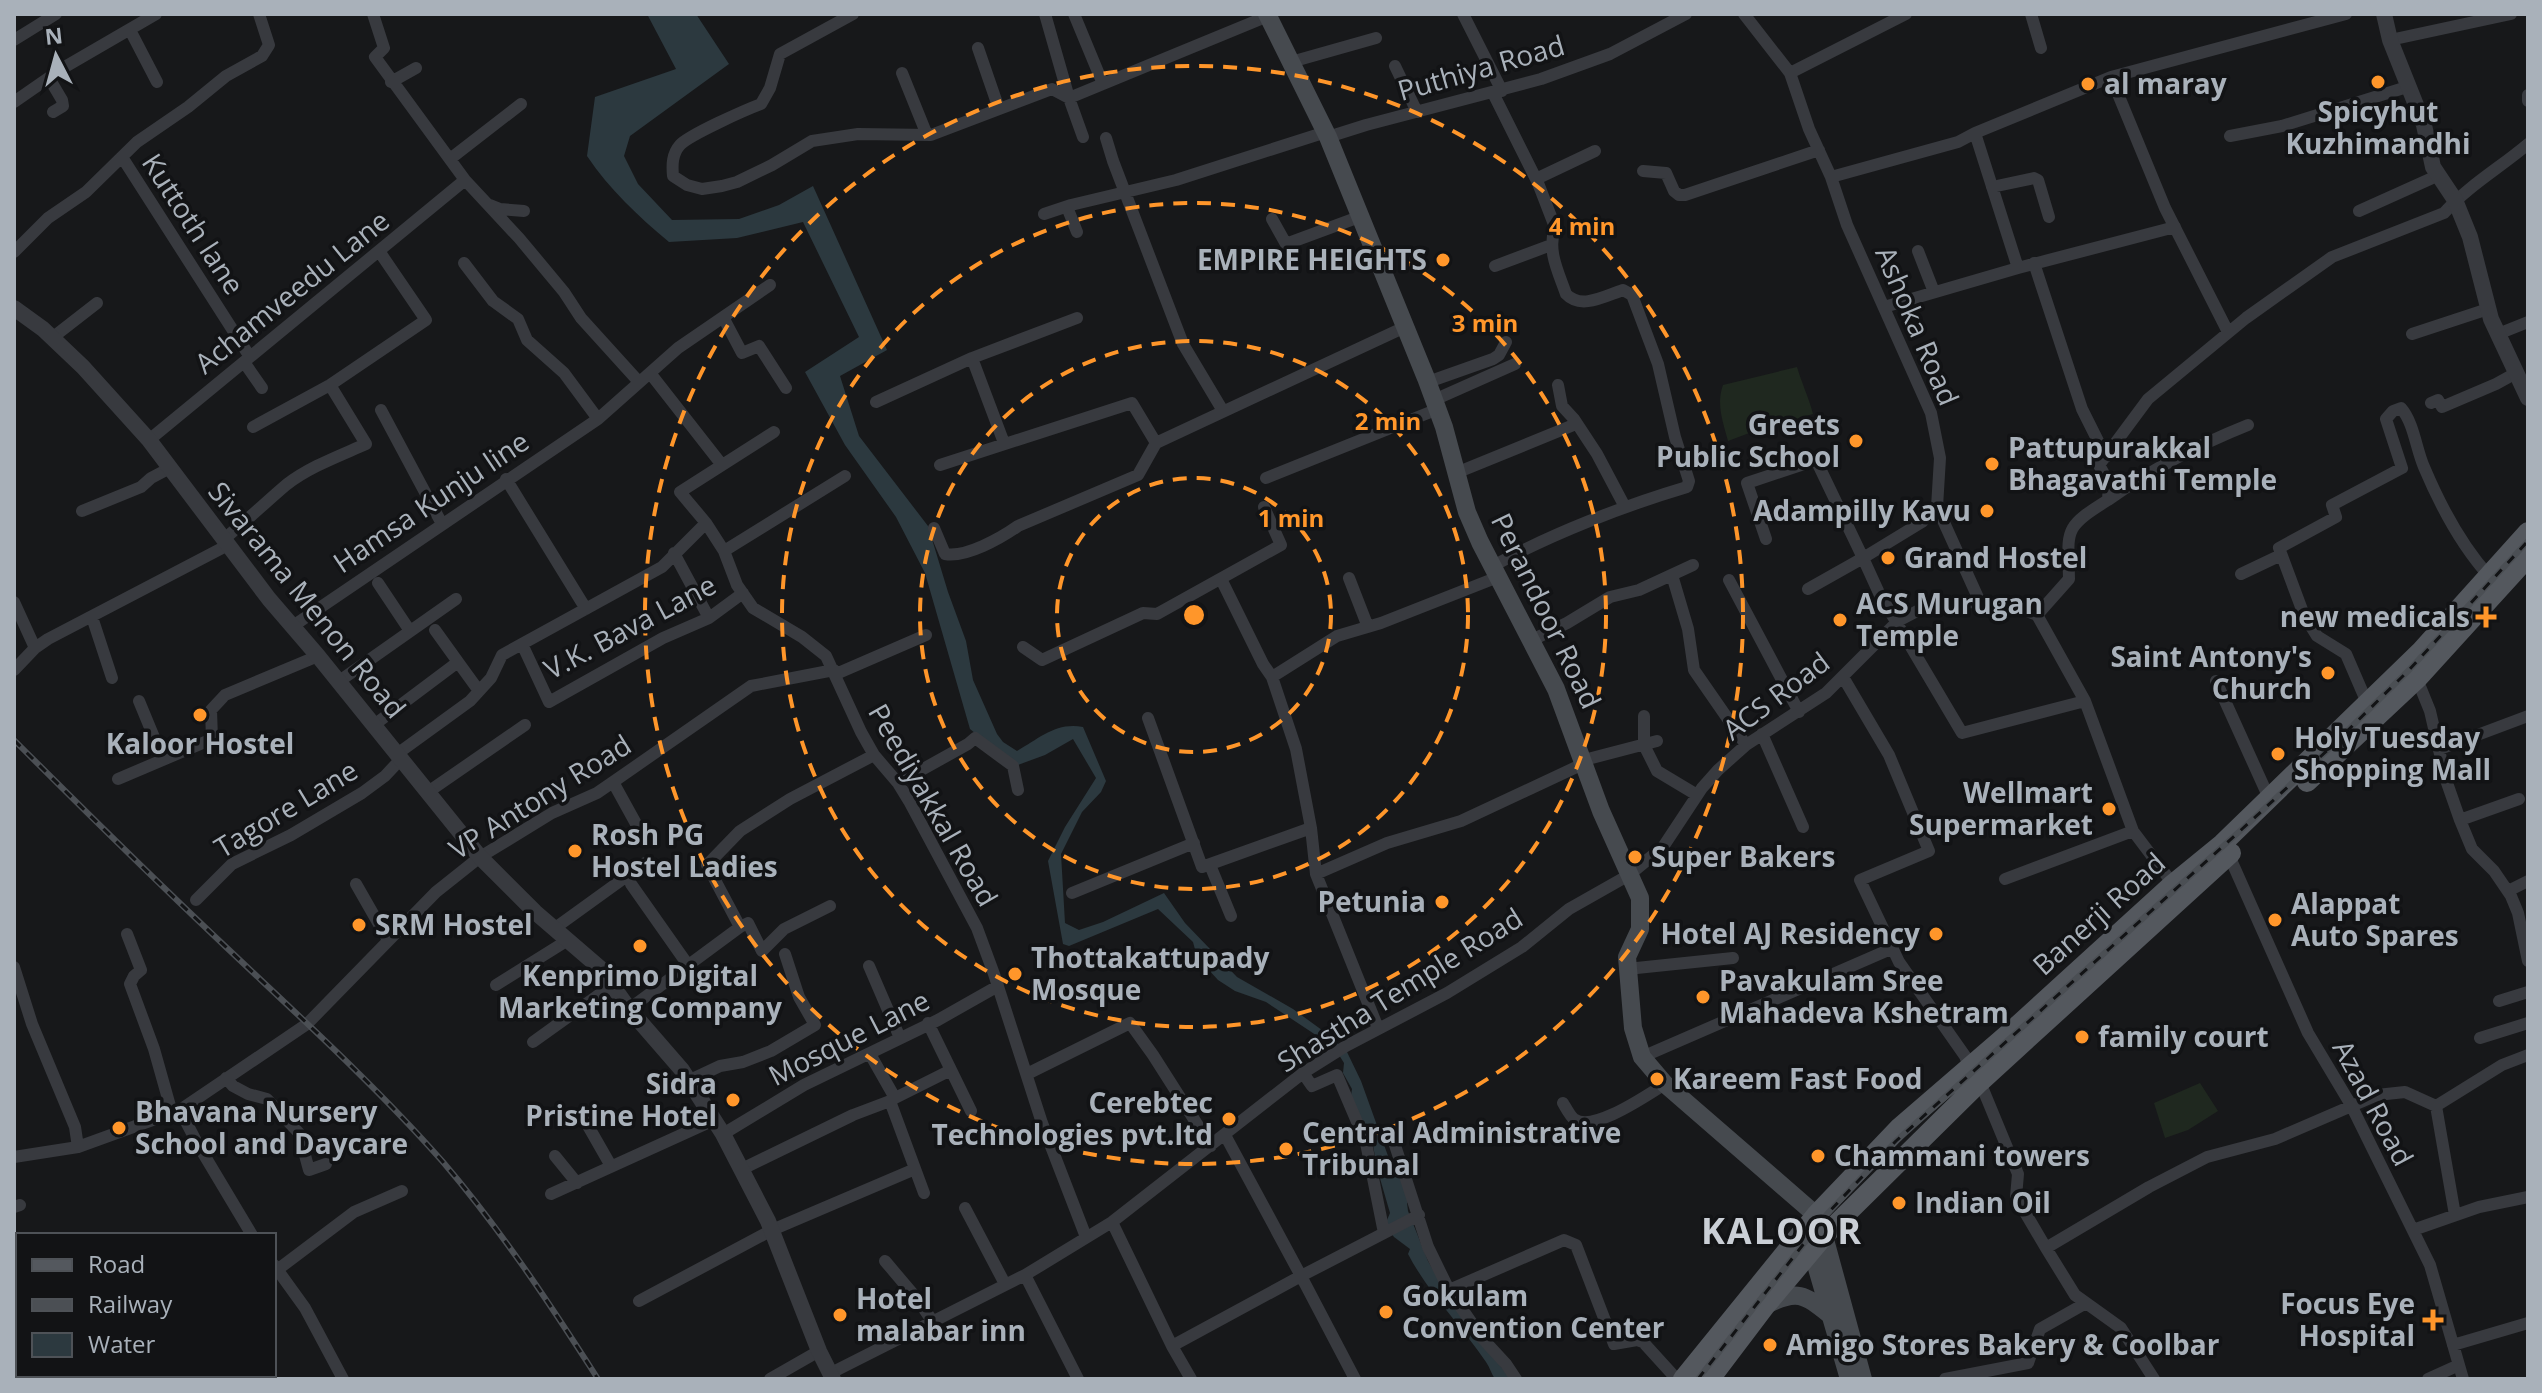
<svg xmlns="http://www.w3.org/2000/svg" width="2542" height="1393" viewBox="0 0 2542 1393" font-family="'Open Sans',sans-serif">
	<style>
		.green { fill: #1f281f }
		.water { fill: #2c393f }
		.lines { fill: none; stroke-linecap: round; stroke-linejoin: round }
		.minor { stroke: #383a3f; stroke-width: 12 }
		.tertiary { stroke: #383a3f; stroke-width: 16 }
		.secondary { stroke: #464a4f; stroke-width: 18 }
		.primary { stroke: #54585e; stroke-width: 20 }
		.rail-casing { stroke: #4b4f54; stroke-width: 6 }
		.rail { stroke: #121315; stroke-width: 3; stroke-dasharray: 9; stroke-linecap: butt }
		.ring { fill: none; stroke: #ff962a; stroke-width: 4; stroke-dasharray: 14 10 }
		.poi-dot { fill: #ff962a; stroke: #121315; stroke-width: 3 }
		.labels { text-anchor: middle; stroke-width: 7; stroke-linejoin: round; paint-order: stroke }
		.street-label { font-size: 28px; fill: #a9b1ba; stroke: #121315 }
		.poi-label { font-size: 28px; font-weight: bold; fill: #a9b1ba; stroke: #121315; text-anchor: start }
		.district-label { font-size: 36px; font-weight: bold; letter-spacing: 2px; fill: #cacfd6; stroke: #121315 }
		.centre { fill: #ff962a; stroke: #121315; stroke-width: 4 }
		.ring-label { font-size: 24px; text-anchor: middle; font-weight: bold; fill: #ff962a; stroke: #121315; stroke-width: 7; stroke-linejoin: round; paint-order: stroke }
	</style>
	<rect width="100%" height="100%" fill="#17181a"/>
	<path class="green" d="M 1797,367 C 1802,384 1809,398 1813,414 L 1752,432 L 1728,441 C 1723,422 1716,404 1723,385 Z
		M 2200,1083 L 2218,1111 L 2188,1130 L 2165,1138 L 2154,1103 Z"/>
	<path class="water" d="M 647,14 L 696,14 L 729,64 L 630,136 L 624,156 L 638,184 L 672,220 L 739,219 L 779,205 L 813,186 L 887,350 L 840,376 L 859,436 L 928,526 L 948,592 L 966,641 L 973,680 L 997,734 L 1003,742 L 1017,751 C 1040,738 1056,722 1083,727 L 1106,781 L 1101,792 L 1082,812 L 1061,854 L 1065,923 L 1079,930 L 1103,922 L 1164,893 L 1185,923 L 1237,977 L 1293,1009 L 1326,1033 L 1347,1052 L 1361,1081 L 1392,1167 L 1397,1176 L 1403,1178 L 1410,1201 L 1407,1203 L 1408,1211 L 1428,1261 L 1447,1293 L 1510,1379 L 1495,1379 C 1491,1373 1490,1368 1486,1362 C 1461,1325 1429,1294 1408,1254 L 1410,1249 L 1394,1237 L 1385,1225 L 1390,1213 L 1377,1168 L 1373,1145 L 1351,1096 L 1352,1089 L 1343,1073 L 1344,1063 L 1334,1047 L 1266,1002 L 1235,991 L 1218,980 L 1197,957 L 1193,942 L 1158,909 L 1069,946 L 1063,944 L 1048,861 L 1065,827 L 1096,778 L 1073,739 L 1045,755 L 1015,766 L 970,729 L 925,573 L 896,517 L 845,445 L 805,372 L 859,337 L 803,222 L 737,238 L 669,242 C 638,216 610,190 587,156 L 595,97 L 676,69 Z"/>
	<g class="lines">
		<path class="minor" d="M 373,14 L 384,48 L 375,57 L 465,180 L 519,238 L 564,292 L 581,318 L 639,382
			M 853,14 L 780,54 L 770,88 L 761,104 C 745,110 689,135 680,145 C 672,154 672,165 673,176 L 687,185 L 702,189 L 722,186 L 737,182 L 772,165 L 812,141 L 858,134 L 931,135 L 1052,89 L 1069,98 L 1268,16
			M 1045,14 L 1069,98 L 1083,137
			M 1074,14 L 1103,84
			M 1463,14 L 1502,91
			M 1744,14 L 1790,73 L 1809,129 L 1831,177 L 1847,225 L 1931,413 L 1940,458 L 1937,507 L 1980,602 L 2011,605 L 2037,615 L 2085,701 L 2133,831 L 2173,884
			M 2031,14 L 2041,48
			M 130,30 L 157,82
			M 14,40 L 56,14
			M 2390,40 L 2511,14
			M 978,48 L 999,109
			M 1291,62 L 1376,38
			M 1395,66 L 1417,112
			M 902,73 L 927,135
			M 1790,73 L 1906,14
			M 2111,77 L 2165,208 L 2228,332
			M 49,78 L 62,100 L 63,106 L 53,112
			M 391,82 L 416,68
			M 1493,93 L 1538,183 L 1555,227 C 1547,251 1558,271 1566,294 C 1581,310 1605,296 1623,290 L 1632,295 L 1658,364 L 1675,437 L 1689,481 L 1687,487 C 1623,506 1551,534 1493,566
			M 2528,95 L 2528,101
			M 14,102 L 63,68 L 156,14
			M 2230,136 L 2282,126 L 2407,87
			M 1328,137 L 1366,125 L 1541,79 L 1610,54 L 1686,14
			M 1106,138 L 1113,161 L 1183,344 L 1223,411
			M 122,157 L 250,357
			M 450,159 L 521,104
			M 1643,171 L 1666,173 L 1674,191 L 1679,195 L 1685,195 L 1819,150
			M 1831,177 L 1958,142 L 1975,133
			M 1536,179 L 1595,151
			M 1992,187 L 2034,178 L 2038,180 L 2049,217
			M 490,205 L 500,209 L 524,211
			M 1067,207 L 1077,232
			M 2359,211 L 2439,175
			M 1044,214 L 1071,205 L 1176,180 L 1326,132
			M 1272,219 L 1286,244 L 1294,266
			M 1286,244 L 1359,217
			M 1918,251 L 1934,292
			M 14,252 L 48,218 L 86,192 L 137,142 L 188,107 L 226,76 L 262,56 L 269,45 L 259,14
			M 464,263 L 493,301 L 518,319 L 527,340 L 564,373 L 598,419
			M 2034,263 L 2082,409 L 2106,457
			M 1495,266 L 1551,245
			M 2018,268 L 1975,133 L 2111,77 L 2346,14
			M 1884,307 L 2018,268 L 2175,227
			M 723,317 L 742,353 L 759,346 L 786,388
			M 2412,334 L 2488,309
			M 2498,334 L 2528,322
			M 52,338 L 97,303
			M 972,358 L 1004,443
			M 244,362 L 262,388
			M 650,373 L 722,465
			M 1428,382 L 1493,359 L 1499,355 L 1506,342
			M 1558,385 L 1562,406 L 1574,419 L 1597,454 L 1625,507
			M 1434,400 L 1515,364
			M 876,402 L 972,358 L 1077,318
			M 2431,403 L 2438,400 L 2442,407 L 2496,384 L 2516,373
			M 381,410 L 442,524
			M 253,427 L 330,385 L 426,320 L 379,251
			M 774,432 L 680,492 L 706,523 L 724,551 L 737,585 L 753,608 L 802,637 L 826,656 L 861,732 L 874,755 L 898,783 L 909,801 L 977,928 L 994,974 L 1042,1123 L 1086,1237
			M 149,440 L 465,180
			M 940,465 L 1132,403 L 1156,443
			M 1456,473 L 1576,424
			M 1266,478 L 1438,409
			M 506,479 L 586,609
			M 2108,500 C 2152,469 2198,445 2248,425
			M 1937,507 L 1922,522 L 1863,558 L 1879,593 L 1962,733 L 2085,701
			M 82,511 L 141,487 L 151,478 L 170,468
			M 934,528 L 945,554 C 966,558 1001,538 1018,526 L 1138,475 L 1156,443 L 1405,327
			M 224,539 C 245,522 265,503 286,485 C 309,467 339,456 366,444 L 330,385
			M 1766,539 L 1747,483 L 1816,460 L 1863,558 L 1808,589
			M 724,551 L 845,476
			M 674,553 L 709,618
			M 2241,574 L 2281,555
			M 1672,575 L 1688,629 L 1694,670 L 1746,745
			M 1349,578 L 1368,627
			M 1221,579 L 1263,664 L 1272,677 L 1296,749 L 1311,828 L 1316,874 L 1378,1028
			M 1729,580 L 1799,712
			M 378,583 L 410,631
			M 14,602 L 35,648
			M 2037,615 L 2069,579 C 2068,529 2063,528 2108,500 L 2109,483 L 2099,465 L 2148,399 L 2246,318 L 2332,257 L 2444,213 C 2468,186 2501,167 2528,144
			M 92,617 L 112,678
			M 293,626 L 598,419 L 678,348 L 770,285
			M 1532,640 L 1567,623 L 1610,597 L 1639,590 L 1693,565
			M 522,644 L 549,702 L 663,638 L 709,618 L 743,593
			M 1023,647 L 1042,660 L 1143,613 L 1157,614 L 1281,545 L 1264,507
			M 458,662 L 479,691
			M 14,670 L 35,648 L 48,639 L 228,545
			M 836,674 L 926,635
			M 1272,677 L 1337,636 L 1381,623 L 1498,577
			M 1843,677 L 1889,755 L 1929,851 L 1860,880 L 1899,962 L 1965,1056 L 1969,1066
			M 2417,679 L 2430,711 L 2446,780 L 2460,820 L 2472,849 L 2494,871 L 2511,896 L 2518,913 L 2528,961
			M 2216,681 L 2269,798
			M 338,682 L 456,599
			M 139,701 L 163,759
			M 2368,705 L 2346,654 L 2317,636 L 2304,615 L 2279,548 L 2336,517 L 2332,505 L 2402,468 L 2386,419 L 2393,411 L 2401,408 C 2414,423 2416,449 2424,467 C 2440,505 2461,545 2489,576
			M 1644,716 L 1644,745 L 1657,771 L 1697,795
			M 1148,718 L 1202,867 L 1311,828
			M 374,725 L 458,662 L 435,630
			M 1762,734 L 1803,827
			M 2440,749 L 2528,716
			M 397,754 L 470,701 L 491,678 L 502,655 L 662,567 L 706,523
			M 1584,760 L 1657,741
			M 118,779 L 212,739 L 211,710 L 225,695 L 318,656
			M 613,782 L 645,840
			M 898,783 L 968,744 L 975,738 L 1013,766 L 1018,790
			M 428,792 L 525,725
			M 2460,820 L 2519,799
			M 2227,851 L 2308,1033 L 2351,1105 L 2430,1265 L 2463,1379
			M 1210,865 L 1231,916
			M 1316,874 L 1387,843 L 1461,821 L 1585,763
			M 2005,879 L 2133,831
			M 356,884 L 388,940
			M 631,884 L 688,965
			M 2508,891 L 2528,881
			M 1072,893 L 1194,843
			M 196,900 L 232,864 L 291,835 L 362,793 L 385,776 L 401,759
			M 740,927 L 748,923 L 762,951 L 784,929 L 830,906
			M 555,928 L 645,863
			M 127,934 L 141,970 L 134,976 L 130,984 L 154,1049 L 172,1113
			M 869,966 L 900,1038
			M 14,967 L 32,1024 L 75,1127 L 78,1147
			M 1627,969 L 1733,958
			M 496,985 L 568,940
			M 2499,1001 L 2528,992
			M 629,1009 L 740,927 L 707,865 L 740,831 L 790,799 L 874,755
			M 928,1023 L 971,1111
			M 2480,1038 L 2528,1023
			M 533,1042 L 611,986
			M 870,1054 L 895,1098 L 951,1070
			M 1642,1057 L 1893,948
			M 1303,1073 L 1312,1086 L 1337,1075 L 1366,1143 L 1384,1233
			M 1027,1074 L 1130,1023 L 1153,1055 L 1211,1146
			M 226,1078 L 233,1086 L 248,1094 L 267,1099 L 299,1133 L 309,1170 L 326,1164
			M 688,1081 L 720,1066 L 743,1062 L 771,1051 L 815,1025 L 799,997 L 785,954
			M 1980,1082 L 2018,1174 L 2016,1197 L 2046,1248 L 2075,1295 L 2121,1328 L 2154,1379
			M 1563,1103 C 1566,1108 1570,1116 1574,1119 C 1593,1133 1647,1095 1665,1084
			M 2436,1106 L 2455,1215
			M 180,1110 L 197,1143 L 252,1235
			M 583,1117 L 611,1166
			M 723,1134 L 804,1085 L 938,1020 L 998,986
			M 1393,1139 L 1428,1247 L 1449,1290
			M 555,1156 L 577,1183
			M 14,1157 L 78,1147 L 180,1110 L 307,1024 L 436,892 L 480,857 L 552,813 L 597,793 L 613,782 L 751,686 L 834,670
			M 742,1169 L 853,1115 L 890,1101 L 924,1193
			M 551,1194 L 714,1120
			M 14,1207 L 20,1205
			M 965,1208 L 1005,1284
			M 1112,1222 L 1172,1346 L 1191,1379
			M 2413,1230 L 2479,1207 L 2528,1197
			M 2046,1248 L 2149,1187 L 2207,1157 L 2275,1139 L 2377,1095 L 2405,1092 L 2436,1106 L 2502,1065 L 2528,1055
			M 885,1261 L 918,1300 L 933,1322
			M 274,1265 L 305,1308 L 343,1379
			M 277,1270 L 354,1212 L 402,1191
			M 1025,1275 L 1078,1379
			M 14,1301 L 18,1306
			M 639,1301 L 772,1230 L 915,1169
			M 2453,1345 L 2528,1323
			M 1172,1346 L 1301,1276 L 1225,1135
			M 831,1373 L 1025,1275 L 1112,1222 L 1303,1073 L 1346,1046 L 1447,993 L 1522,947 L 1569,909 L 1629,875 L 1663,847 L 1702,788 L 1718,770 L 1746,745 L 1826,693 L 1898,621 L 1923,608 L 1947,603 L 1980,602
			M 57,1379 L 64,1375
			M 209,1379 L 212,1375
			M 770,1379 L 819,1351
			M 1355,1379 L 1301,1276 L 1419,1215
			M 1516,1379 L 1506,1364 L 1482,1338 L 1449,1290 L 1564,1240 L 1576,1245 L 1614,1344 L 1637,1340 L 1643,1342 L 1673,1375
			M 1945,1379 L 2028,1363 L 2040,1329 L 2086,1303
			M 2428,1379 L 2459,1365"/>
		<path class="tertiary" d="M 2384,14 L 2390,40 L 2424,125 L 2433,167 L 2455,200 L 2470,237 L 2491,319 L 2528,398
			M 14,308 L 43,329 L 83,367 L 149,440 L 269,599 L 318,656 L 480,857 L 535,912 L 600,968 L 629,1009 L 682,1070 L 723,1134 L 768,1221 L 819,1351 L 833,1379"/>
		<path class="secondary" d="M 1267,14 L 1328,137 L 1426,378 L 1444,427 L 1467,512 L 1480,542 L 1556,689 L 1601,811 L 1640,898 L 1640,929 L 1627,957 L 1633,1028 L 1642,1057 L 1665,1084 L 1816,1215
			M 1824,1236 L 1863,1379
			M 1812,1251 L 1849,1379
			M 1766,1305 C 1797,1289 1804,1294 1830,1315"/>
		<path class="primary" d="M 2307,782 L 2417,679 L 2528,557
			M 1683,1379 L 1816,1215 L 1900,1127 L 2017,1026 L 2173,884 L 2222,844 L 2421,651 L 2528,532
			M 1710,1379 L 1766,1305 L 1824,1236 L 1980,1082 L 2231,853"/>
		<defs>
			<path id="rail" d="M 14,740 C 84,810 155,880 227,948 C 300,1017 376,1086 443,1162 C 501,1230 550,1304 598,1379
				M 1698,1379 L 1827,1214 L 1896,1141 L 2251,821 L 2332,746 L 2409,670 L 2528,541"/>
		</defs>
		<use href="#rail" class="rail-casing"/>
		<use href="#rail" class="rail"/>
	</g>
	<g class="ring">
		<circle cx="1194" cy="615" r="137"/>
		<circle cx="1194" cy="615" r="274"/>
		<circle cx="1194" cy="615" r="412"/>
		<circle cx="1194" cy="615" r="549"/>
	</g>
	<g class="poi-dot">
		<circle cx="2378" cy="82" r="8"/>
		<circle cx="2088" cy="84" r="8"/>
		<circle cx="1443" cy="260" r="8"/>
		<circle cx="1856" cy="441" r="8"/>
		<circle cx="1992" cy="464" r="8"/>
		<circle cx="1987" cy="511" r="8"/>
		<circle cx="1888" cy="558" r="8"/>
		<path d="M2482 605h8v8h8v8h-8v8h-8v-8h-8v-8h8z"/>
		<circle cx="1840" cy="620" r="8"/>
		<circle cx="2328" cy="673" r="8"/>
		<circle cx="200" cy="715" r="8"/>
		<circle cx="2278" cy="754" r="8"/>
		<circle cx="2109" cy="809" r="8"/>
		<circle cx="575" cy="851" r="8"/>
		<circle cx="1635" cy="857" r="8"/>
		<circle cx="1442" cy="902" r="8"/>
		<circle cx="2275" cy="920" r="8"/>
		<circle cx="359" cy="925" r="8"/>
		<circle cx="1936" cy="934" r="8"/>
		<circle cx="640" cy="946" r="8"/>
		<circle cx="1015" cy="974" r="8"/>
		<circle cx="1703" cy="997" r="8"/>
		<circle cx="2082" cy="1037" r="8"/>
		<circle cx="1657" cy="1079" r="8"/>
		<circle cx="733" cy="1100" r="8"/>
		<circle cx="1229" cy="1119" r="8"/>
		<circle cx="119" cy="1128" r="8"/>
		<circle cx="1286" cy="1149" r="8"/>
		<circle cx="1818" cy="1156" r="8"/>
		<circle cx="1899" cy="1203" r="8"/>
		<circle cx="1386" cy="1312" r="8"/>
		<circle cx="840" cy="1315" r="8"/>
		<path d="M2429 1308h8v8h8v8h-8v8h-8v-8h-8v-8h8z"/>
		<circle cx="1770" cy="1345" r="8"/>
	</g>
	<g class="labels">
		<g class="street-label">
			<text transform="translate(1481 68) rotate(-16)" y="10">Puthiya Road</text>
			<text transform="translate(193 224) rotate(57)" y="10">Kuttoth lane</text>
			<text transform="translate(292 292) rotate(-39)" y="10">Achamveedu Lane</text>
			<text transform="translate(1917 326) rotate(67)" y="10">Ashoka Road</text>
			<text transform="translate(431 502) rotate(-34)" y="10">Hamsa Kunju line</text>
			<text transform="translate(307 600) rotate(51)" y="10">Sivarama Menon Road</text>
			<text transform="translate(1546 611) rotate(64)" y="10">Perandoor Road</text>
			<text transform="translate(630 627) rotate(-28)" y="10">V.K. Bava Lane</text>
			<text transform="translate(1776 696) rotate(-37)" y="10">ACS Road</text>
			<text transform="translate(540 797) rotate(-32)" y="10">VP Antony Road</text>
			<text transform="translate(933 805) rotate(60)" y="10">Peediyakkal Road</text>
			<text transform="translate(286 809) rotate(-31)" y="10">Tagore Lane</text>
			<text transform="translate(2099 914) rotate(-42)" y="10">Banerji Road</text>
			<text transform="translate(1400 990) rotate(-32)" y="10">Shastha Temple Road</text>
			<text transform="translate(849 1038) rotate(-27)" y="10">Mosque Lane</text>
			<text transform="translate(2373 1103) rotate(62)" y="10">Azad Road</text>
		</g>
		<g class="poi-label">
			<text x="2104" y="94">al maray</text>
			<text x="2378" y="122" text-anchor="middle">Spicyhut<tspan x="2378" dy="32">Kuzhimandhi</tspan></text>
			<text x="1427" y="270" text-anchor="end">EMPIRE HEIGHTS</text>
			<text x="1840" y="435" text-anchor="end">Greets<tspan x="1840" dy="32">Public School</tspan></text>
			<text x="2008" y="458">Pattupurakkal<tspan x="2008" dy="32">Bhagavathi Temple</tspan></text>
			<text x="1971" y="521" text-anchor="end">Adampilly Kavu</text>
			<text x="1904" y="568">Grand Hostel</text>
			<text x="1856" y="614">ACS Murugan<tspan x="1856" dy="32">Temple</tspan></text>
			<text x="2470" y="627" text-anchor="end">new medicals</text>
			<text x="2312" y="667" text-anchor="end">Saint Antony's<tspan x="2312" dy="32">Church</tspan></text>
			<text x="2294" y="748">Holy Tuesday<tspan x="2294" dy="32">Shopping Mall</tspan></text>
			<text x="200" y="754" text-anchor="middle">Kaloor Hostel</text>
			<text x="2093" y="803" text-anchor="end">Wellmart<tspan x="2093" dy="32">Supermarket</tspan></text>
			<text x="591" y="845">Rosh PG<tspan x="591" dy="32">Hostel Ladies</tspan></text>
			<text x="1651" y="867">Super Bakers</text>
			<text x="1426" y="912" text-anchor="end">Petunia</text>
			<text x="2291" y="914">Alappat<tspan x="2291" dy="32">Auto Spares</tspan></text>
			<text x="375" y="935">SRM Hostel</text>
			<text x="1920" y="944" text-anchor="end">Hotel AJ Residency</text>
			<text x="1031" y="968">Thottakattupady<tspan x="1031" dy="32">Mosque</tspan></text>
			<text x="640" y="986" text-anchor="middle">Kenprimo Digital<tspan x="640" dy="32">Marketing Company</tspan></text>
			<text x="1719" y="991">Pavakulam Sree<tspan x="1719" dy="32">Mahadeva Kshetram</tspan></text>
			<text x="2098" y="1047">family court</text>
			<text x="1673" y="1089">Kareem Fast Food</text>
			<text x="717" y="1094" text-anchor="end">Sidra<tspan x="717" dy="32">Pristine Hotel</tspan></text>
			<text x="1213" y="1113" text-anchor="end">Cerebtec<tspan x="1213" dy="32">Technologies pvt.ltd</tspan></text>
			<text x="135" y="1122">Bhavana Nursery<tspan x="135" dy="32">School and Daycare</tspan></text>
			<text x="1302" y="1143">Central Administrative<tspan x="1302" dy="32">Tribunal</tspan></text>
			<text x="1834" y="1166">Chammani towers</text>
			<text x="1915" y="1213">Indian Oil</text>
			<text x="1402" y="1306">Gokulam<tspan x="1402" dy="32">Convention Center</tspan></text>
			<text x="856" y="1309">Hotel<tspan x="856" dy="32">malabar inn</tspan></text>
			<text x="2415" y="1314" text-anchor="end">Focus Eye<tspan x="2415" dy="32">Hospital</tspan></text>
			<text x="1786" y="1355">Amigo Stores Bakery &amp; Coolbar</text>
		</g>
		<g class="district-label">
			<text x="1782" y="1244">KALOOR</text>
		</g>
	</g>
	<circle cx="1194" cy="615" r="12" class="centre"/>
	<g class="ring-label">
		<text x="1582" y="235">4 min</text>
		<text x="1485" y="332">3 min</text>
		<text x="1388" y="430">2 min</text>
		<text x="1291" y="527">1 min</text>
	</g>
	<rect width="2542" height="1393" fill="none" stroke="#a9b1ba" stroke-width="32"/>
	<rect x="16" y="1233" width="260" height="144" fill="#121315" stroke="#4e5257" stroke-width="2"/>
	<rect x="32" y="1259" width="40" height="12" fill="#54585e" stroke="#4e5257" stroke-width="2"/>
	<text x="88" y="1273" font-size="24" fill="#a9b1ba">Road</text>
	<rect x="32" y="1299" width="40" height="12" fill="#4b4f54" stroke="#4e5257" stroke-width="2"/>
	<text x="88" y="1313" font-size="24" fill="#a9b1ba">Railway</text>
	<rect x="32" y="1333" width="40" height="24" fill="#2c393f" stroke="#4e5257" stroke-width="2"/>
	<text x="88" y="1353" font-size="24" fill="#a9b1ba">Water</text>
	<g transform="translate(56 56) rotate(354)" stroke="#121315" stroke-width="6" paint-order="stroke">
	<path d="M0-6L14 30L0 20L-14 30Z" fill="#a9b1ba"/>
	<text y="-12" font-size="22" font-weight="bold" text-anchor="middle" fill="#a9b1ba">N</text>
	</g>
</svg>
